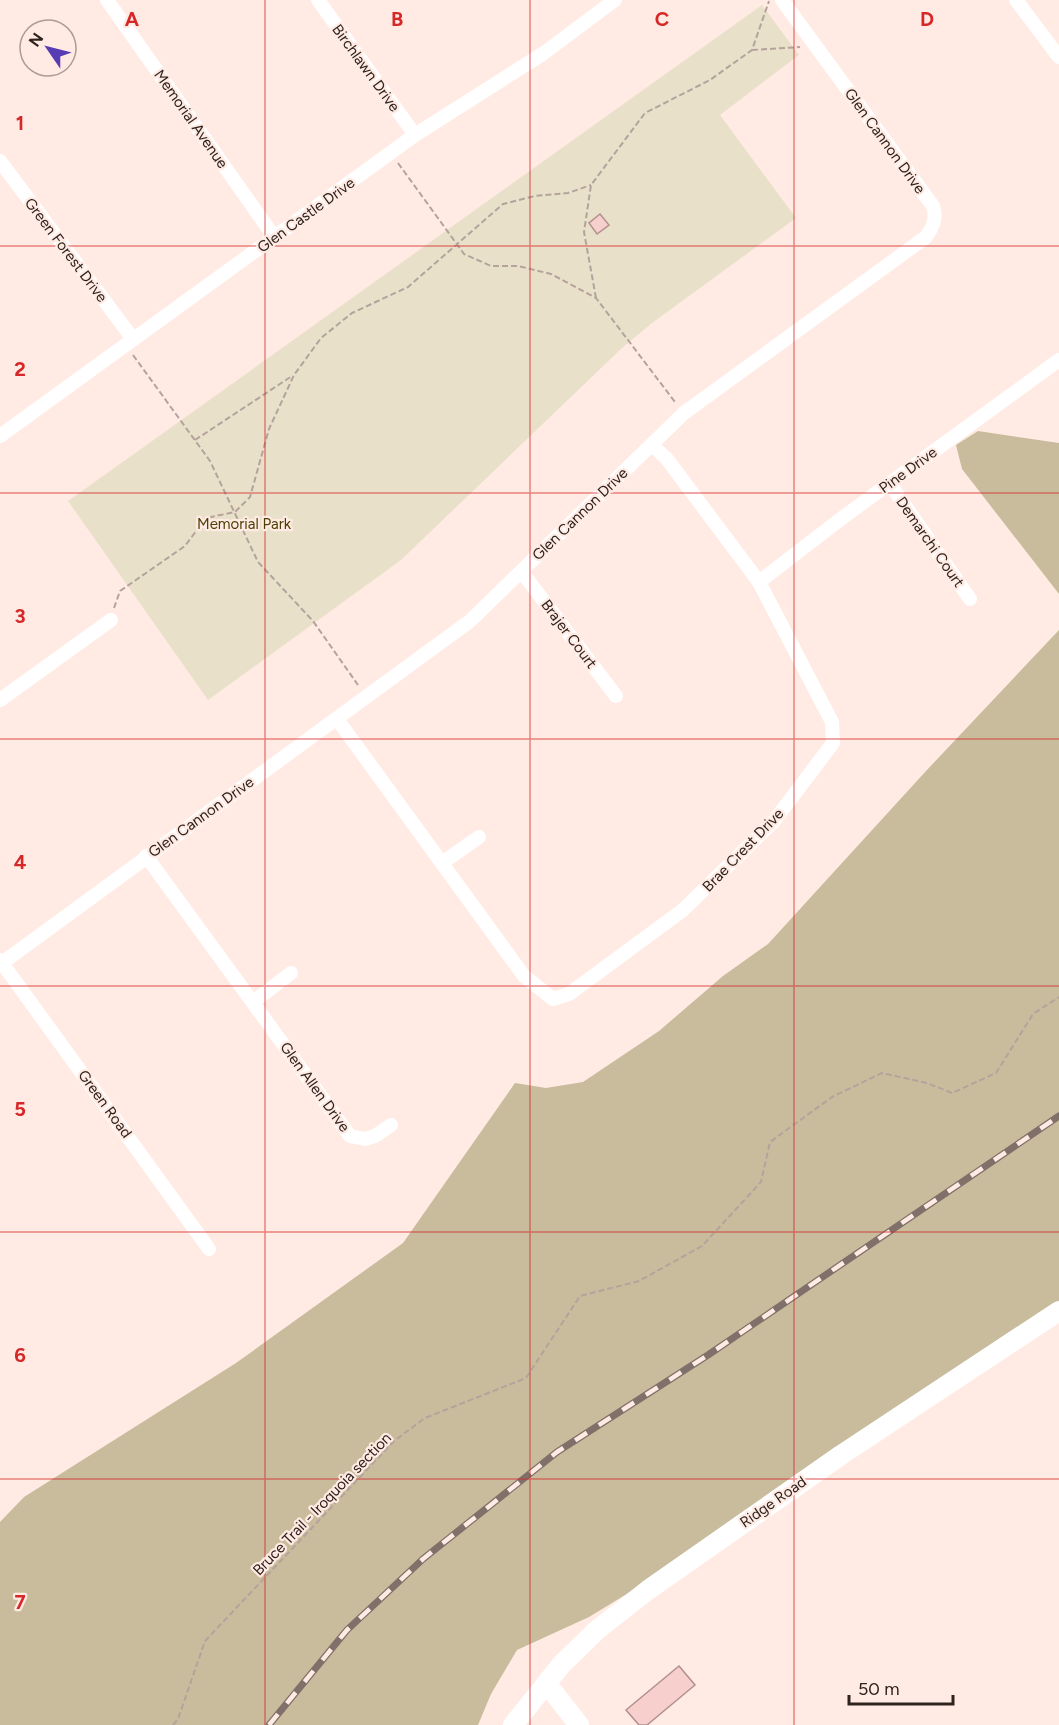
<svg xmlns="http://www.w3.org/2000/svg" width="1059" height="1725" viewBox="0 0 1059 1725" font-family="Figtree,sans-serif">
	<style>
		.green { fill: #e9e0c9 }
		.forest { fill: #c8bc9d }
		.building { fill: #f7d0ce; stroke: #b1908f; stroke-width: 1.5 }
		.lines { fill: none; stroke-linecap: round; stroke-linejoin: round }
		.path { stroke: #b4a39c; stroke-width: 2; stroke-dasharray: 6 3; stroke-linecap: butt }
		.street { stroke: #fff; stroke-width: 14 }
		.secondary { stroke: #fff; stroke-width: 20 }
		.rail-casing { stroke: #7f706a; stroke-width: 7 }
		.rail { stroke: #ffebe3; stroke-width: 4.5; stroke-dasharray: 14; stroke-linecap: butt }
		.grid { fill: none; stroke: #d62828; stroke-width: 1.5; stroke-opacity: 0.55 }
		.labels { text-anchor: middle; stroke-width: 4.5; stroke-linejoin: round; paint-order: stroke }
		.street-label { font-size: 15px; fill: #2d221d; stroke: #ffebe3 }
		.park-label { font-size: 15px; fill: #4f3e03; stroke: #ffebe3 }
		.grid-label { font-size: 20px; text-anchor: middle; font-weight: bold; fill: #d62828; stroke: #ffebe3; stroke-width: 4.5; stroke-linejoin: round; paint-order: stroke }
	</style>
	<rect width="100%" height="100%" fill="#ffebe3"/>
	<path class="green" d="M 762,5 L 799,55 L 720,115 L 796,218 L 652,323 L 622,348 L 401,560 L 208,700 L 68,501 Z"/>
	<path class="forest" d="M 978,431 L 1059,443 L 1059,594 L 962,469 L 956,445 Z
		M 1059,630 L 1059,1315 L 723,1535 L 589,1617 L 517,1650 L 491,1694 L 478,1725 L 0,1725 L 0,1522 L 24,1497 L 236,1363 L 403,1243 L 515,1083 L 546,1088 L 583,1082 L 659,1031 L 723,976 L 768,944 L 926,771 Z"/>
	<path class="building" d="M 600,214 L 609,225 L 597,234 L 589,223 Z
		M 679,1666 L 695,1685 L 647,1725 L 639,1725 L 626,1710 Z"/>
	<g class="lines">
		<path class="path" d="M 752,50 L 800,47
			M 398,163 L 464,254 L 491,266 L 518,266 L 551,274 L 596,298 L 675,402
			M 596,298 L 584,232 L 591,185 L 645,113 L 710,80 L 752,50 L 769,1
			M 133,355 L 210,461 L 258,562 L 313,621 L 358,685
			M 195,440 L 292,376
			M 114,608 L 120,591 L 185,546 L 206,518 L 235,512 L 250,497 L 269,429 L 294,375 L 321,338 L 352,313 L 408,287 L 503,204 L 535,196 L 568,193 L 591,185
			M 173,1725 L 178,1719 L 205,1641 L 394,1441 L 425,1418 L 526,1378 L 580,1296 L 639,1281 L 702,1246 L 761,1182 L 770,1142 L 832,1097 L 882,1073 L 927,1083 L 952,1093 L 996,1073 L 1033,1014 L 1059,997"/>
		<path class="street" d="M 107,0 L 275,238
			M 318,0 L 415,135
			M 1016,0 L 1059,57
			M 0,161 L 133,339
			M 0,436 L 415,135 L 544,53 L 615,0
			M 890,484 L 970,599
			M 521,571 L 616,696
			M 759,582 L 842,518 L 1059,360
			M 0,700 L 111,620
			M 337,719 L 524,976 L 553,999 L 569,994 L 683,910 L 774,821 L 833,743 L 832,722 L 759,582 L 667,459 L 652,445
			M 146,856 L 350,1136 L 365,1139 L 375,1136 L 391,1125
			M 442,863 L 479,837
			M 0,960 L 209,1249
			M 2,963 L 470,621 L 684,413 L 926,237 C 933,227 937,218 933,206 L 782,0
			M 253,1002 L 291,973"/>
		<path class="secondary" d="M 547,1684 L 579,1725
			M 513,1725 L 561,1665 L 597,1630 L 648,1590 L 841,1455 L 1059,1311"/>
		<defs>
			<path id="rail" d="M 269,1725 L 347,1630 L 423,1559 L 557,1452 L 708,1355 L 1059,1116"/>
		</defs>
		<use href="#rail" class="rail-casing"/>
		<use href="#rail" class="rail"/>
	</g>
	<path class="grid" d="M 265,0 L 265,1725M 530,0 L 530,1725M 794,0 L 794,1725M 0,246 L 1059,246M 0,493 L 1059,493M 0,739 L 1059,739M 0,986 L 1059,986M 0,1232 L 1059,1232M 0,1479 L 1059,1479"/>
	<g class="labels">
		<g class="street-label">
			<text transform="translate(366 68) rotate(54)" y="5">Birchlawn Drive</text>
			<text transform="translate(191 119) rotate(55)" y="5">Memorial Avenue</text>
			<text transform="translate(885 141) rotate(54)" y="5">Glen Cannon Drive</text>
			<text transform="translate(306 215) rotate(-36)" y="5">Glen Castle Drive</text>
			<text transform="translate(66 250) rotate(53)" y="5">Green Forest Drive</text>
			<text transform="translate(908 470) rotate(-36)" y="5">Pine Drive</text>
			<text transform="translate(580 514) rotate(-44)" y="5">Glen Cannon Drive</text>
			<text transform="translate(930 542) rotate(55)" y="5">Demarchi Court</text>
			<text transform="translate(569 634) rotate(53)" y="5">Brajer Court</text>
			<text transform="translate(201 817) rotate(-36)" y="5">Glen Cannon Drive</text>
			<text transform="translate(743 850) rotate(-46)" y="5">Brae Crest Drive</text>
			<text transform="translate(315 1087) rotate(54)" y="5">Glen Allen Drive</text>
			<text transform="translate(105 1104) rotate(54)" y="5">Green Road</text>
			<text transform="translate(773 1502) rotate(-35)" y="5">Ridge Road</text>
			<text transform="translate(322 1504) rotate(-46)" y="5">Bruce Trail - Iroquoia section</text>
		</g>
		<g class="park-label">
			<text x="244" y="529">Memorial Park</text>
		</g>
	</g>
	<g class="grid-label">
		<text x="132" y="26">A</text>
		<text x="397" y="26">B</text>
		<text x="662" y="26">C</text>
		<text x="927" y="26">D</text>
		<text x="20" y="130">1</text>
		<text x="20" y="376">2</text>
		<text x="20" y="623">3</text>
		<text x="20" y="869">4</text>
		<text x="20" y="1116">5</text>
		<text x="20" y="1362">6</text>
		<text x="20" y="1609">7</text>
	</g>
	<g transform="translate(48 48) rotate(305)"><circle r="28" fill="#ffebe3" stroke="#ab9b94" stroke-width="1.5"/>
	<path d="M0-4.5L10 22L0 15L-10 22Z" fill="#573cb4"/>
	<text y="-9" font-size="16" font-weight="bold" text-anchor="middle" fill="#2d221d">N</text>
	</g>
	<path d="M849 1695v9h104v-9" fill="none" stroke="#2d221d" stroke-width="3"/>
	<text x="858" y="1695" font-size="18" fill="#2d221d" stroke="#ffebe3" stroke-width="4.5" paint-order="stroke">50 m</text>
</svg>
